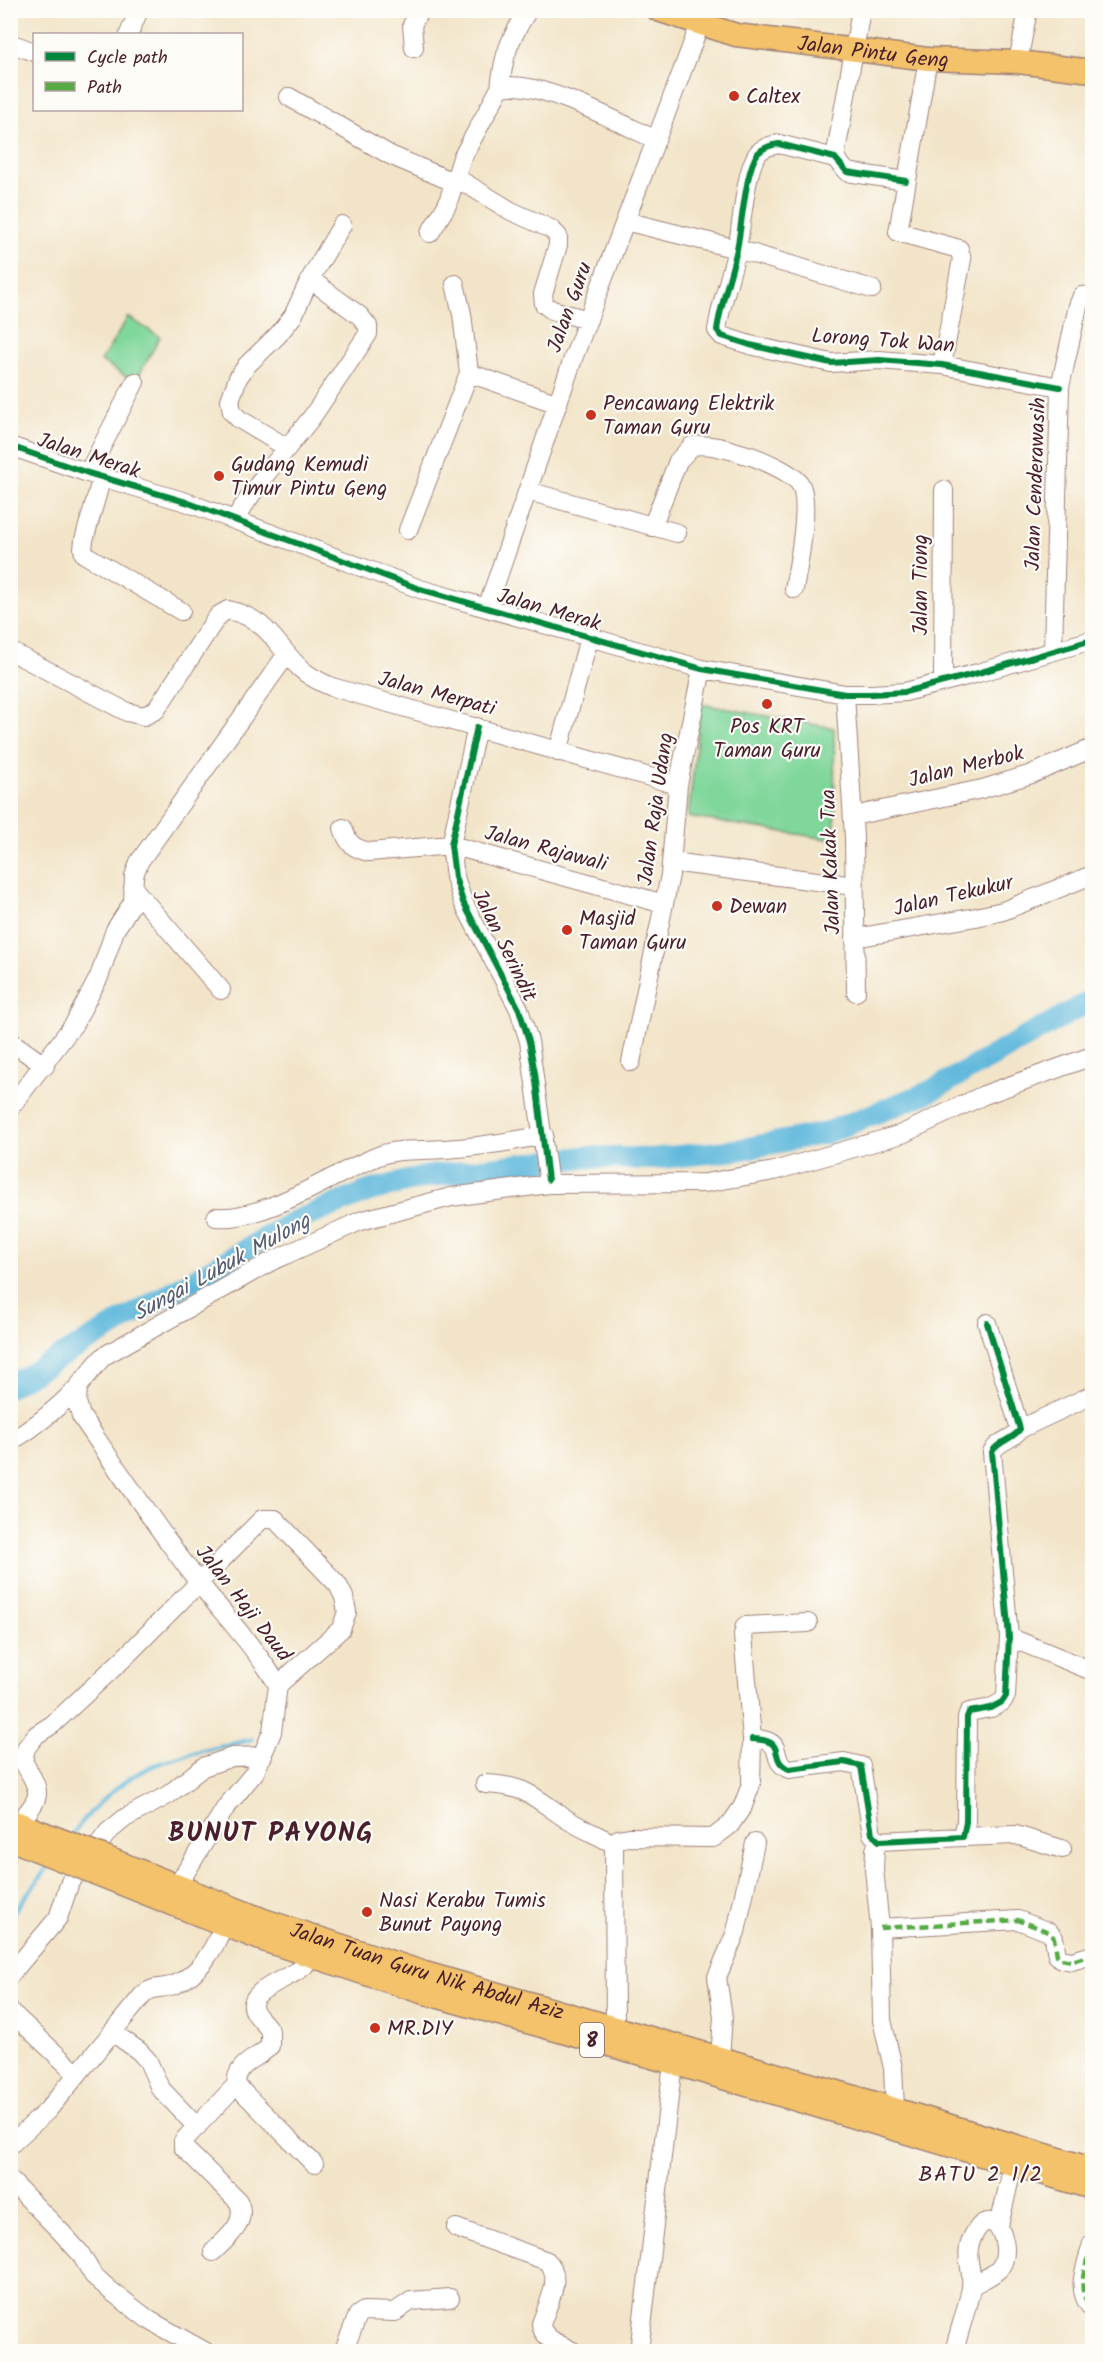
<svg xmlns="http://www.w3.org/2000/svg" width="1103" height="2362" viewBox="0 0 1103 2362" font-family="Kalam,sans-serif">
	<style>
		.green { fill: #80d79b; stroke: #657b63; stroke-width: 1.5 }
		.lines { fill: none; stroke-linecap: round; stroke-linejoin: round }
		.stream { stroke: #5fb8dc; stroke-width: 4 }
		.river { stroke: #5fb8dc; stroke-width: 22 }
		.minor-casing { stroke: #9e827a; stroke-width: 20 }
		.major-casing { stroke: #9e827a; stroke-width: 25 }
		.minor { stroke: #fff; stroke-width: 18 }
		.major { stroke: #f3c26a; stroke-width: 22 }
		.major-bridge-casing { stroke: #9e827a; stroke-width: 25; stroke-linecap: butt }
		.major-bridge { stroke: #f3c26a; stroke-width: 22 }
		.quiet { stroke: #57aa44; stroke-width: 4.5; stroke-dasharray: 9 4.5; stroke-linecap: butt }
		.cycleway-casing { stroke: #fdfcf7; stroke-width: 10 }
		.cycleway { stroke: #00873e; stroke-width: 6 }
		.poi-dot { fill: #c8321e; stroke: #fdfcf7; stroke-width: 2 }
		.labels { text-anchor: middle; stroke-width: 4.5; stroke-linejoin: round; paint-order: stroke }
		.shield { fill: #fdfcf7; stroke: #806168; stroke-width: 1.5 }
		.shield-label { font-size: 20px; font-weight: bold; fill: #4a1f2b }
		.street-label { font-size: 21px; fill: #4a1f2b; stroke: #fdfcf7 }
		.poi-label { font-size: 21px; fill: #4a1f2b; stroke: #fdfcf7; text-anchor: start }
		.water-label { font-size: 22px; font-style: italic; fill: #525c72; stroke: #fdfcf7 }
		.neighbourhood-label { font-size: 22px; letter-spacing: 1.5px; fill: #4a1f2b; stroke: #fdfcf7 }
		.district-label { font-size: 27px; font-weight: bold; letter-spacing: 1.5px; fill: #4a1f2b; stroke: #fdfcf7 }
	</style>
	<rect width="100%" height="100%" fill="#fdfcf7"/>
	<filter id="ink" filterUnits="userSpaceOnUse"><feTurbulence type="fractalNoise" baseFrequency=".0167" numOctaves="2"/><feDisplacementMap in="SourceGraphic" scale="12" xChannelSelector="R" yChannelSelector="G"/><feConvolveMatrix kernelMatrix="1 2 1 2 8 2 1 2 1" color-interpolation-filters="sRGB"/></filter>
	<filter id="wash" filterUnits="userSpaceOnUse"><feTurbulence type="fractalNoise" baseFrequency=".008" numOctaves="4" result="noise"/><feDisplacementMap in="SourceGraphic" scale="24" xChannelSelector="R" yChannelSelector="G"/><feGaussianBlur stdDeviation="1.35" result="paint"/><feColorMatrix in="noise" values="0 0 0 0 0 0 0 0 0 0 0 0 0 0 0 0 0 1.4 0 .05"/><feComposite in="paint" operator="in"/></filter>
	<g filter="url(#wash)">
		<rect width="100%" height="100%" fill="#f2e4c8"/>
		<path class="green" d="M 128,317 L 160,337 L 135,382 L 101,361 Z
			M 701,704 L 834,728 L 835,840 L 688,817 Z"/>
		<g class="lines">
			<path class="stream" d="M 71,1836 C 94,1805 125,1775 163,1762 C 191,1752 223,1747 252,1739
				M 10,1917 L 50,1864"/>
			<path class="river" d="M 10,1386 L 293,1222 L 369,1191 L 424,1177 L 506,1166 L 584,1157 L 651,1159 L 737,1150 L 826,1133 L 929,1092 L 1092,1000"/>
		</g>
	</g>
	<g filter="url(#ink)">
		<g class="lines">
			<defs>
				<path id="minor" d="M 129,34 L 139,10
					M 10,43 L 34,52
					M 414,48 L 412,25 L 420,10
					M 928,59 L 898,232 L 959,249 L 962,259 L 942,365
					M 1018,62 L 1028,10
					M 500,88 C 504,52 509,41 528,10
					M 289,97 L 390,155 L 453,182
					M 835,158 L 861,10
					M 455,177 L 511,211 L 551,229 L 558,236 L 558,245 L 543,294 L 544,304 L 552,310 L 588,320
					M 906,181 L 847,172 L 835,158 L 779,144 C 771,145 764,147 758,153 C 745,170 742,226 737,249 C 731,276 721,302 717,330 L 722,336 L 750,345 L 831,363 L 879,360 L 942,365 L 1060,387
					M 625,221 L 737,249 L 872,289
					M 430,233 L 447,205 L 462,158 L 500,88 C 533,76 622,124 654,139
					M 469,373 L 558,404
					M 10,446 L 88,473 L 186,502 L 420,589 L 702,669 L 845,694 L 871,694 L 905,692 L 978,673 L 1092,640
					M 286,447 L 239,419 L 232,412 L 230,400 L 238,378 L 247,365 L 278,335 L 293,316 L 310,279 L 342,225
					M 88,473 L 135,382
					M 102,477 L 84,540 L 83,549 L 84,554 L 181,611
					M 528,491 L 677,533
					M 234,520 L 262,479 L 312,417 L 368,334 L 368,326 L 360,316 L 310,279
					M 652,527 L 678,461 L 692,446 C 710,443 730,450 747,455 C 759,458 793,473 800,484 C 811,501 798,568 794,589
					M 408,530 L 469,373 L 462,314 L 455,284
					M 487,608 L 574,356 L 700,24
					M 1053,650 L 1060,387 L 1078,306 L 1082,296 L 1092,295
					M 10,651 L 127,712 L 144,716 L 156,710 L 213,623 L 219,615 L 228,610 C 268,619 273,642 300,668 C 309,677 320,682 332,687 L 678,785
					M 943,681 L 944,490
					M 845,694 L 854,837 L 856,992
					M 558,752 L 589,638
					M 853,816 L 982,789 L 1032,774 L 1088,750
					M 343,828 C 348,844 353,848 369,852 L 451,845 L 664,904
					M 672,862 L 854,886
					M 133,888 L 221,990
					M 855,938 L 976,917 L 1003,911 L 1092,875
					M 10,1041 L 45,1066
					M 631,1062 L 670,875 L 678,785 L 702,669
					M 10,1108 L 74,1024 L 99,977 L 115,930 L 133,902 L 134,876 L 139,862 L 287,654
					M 549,1184 L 705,1183 L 774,1171 L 902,1134 L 984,1095 L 1092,1056
					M 216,1217 C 264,1222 335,1172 381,1155 C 400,1148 424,1151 444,1149 C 478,1147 510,1142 544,1135
					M 78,1387 L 77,1402 L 81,1416 C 120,1473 158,1530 200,1584 C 226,1617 256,1649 278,1685 L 272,1732 L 255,1772 L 226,1807 L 177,1886
					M 1020,1429 L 1092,1395
					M 10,1442 C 35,1427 57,1409 77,1388 C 86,1378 94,1366 104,1356 L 270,1262 L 360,1221 L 451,1197 L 549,1184 L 529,1041 L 519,1009 L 463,902 L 455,877 L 451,845 L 477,727
					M 1009,1637 L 1092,1671
					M 752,1739 C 790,1740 766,1759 789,1769 L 844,1762 L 861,1766 L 872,1834 L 879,1841 L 963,1837 L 966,1822 L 967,1717 L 969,1712 L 991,1708 L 1002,1702 L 1006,1696 L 1009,1637 L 992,1452 C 999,1440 1013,1440 1020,1429 L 987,1323
					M 485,1784 C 529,1786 534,1798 568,1820 C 583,1829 599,1836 614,1844
					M 18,1823 C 44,1795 41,1793 23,1761 L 26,1748 L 36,1735 L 53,1724 L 123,1659 L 262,1519 L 275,1519 L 338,1585 L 344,1597 L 347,1612 L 341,1629 L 278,1685
					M 963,1837 L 1016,1835 L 1062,1849
					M 879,1841 L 875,1850 L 874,1869 L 880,1928 L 882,2020 L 893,2068 L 895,2109
					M 880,1928 L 1018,1920 L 1049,1932 L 1054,1938 L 1057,1955 L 1061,1959 L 1072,1961 L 1092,1955
					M 10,1975 L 58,1918 L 70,1882 L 108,1832 L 125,1818 L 168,1795 L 203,1767 L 232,1757 L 263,1756
					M 10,2011 L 77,2074
					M 615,2026 L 614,1844 L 618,1839 L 629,1837 L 713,1838 L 730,1825 L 743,1806 L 751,1784 L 752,1739 L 743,1635 L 745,1626 L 808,1623
					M 112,2032 L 139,2051 L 148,2061 L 160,2088 L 197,2127
					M 720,2058 L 723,2017 L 717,1977 L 736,1932 L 755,1843
					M 236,2085 L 314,2164
					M 10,2145 L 47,2111 L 143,1995 C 154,1985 161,1990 174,1985 C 200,1974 214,1950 224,1924
					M 10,2180 L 62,2233 L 80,2253 L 93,2275 L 111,2291 L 149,2320 L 206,2352
					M 999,2226 L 1013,2165
					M 456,2228 L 547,2261 C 564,2276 547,2306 541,2324 C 542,2339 562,2345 574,2352
					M 1092,2244 C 1086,2268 1074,2288 1092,2309
					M 213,2252 C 227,2238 249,2222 238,2201 L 183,2147 L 183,2141 L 236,2085 C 236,2062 257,2060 270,2046 L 270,2031 C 266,2024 259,2019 255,2012 C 242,1991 292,1978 303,1967 C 306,1964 308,1959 311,1955
					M 343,2352 L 358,2315 L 364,2311 L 395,2312 L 411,2301 L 450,2298
					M 639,2352 L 673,2063
					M 954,2352 C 959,2331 967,2309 971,2288 C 974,2270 963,2257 972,2238 C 991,2196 1017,2247 999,2269 C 993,2276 979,2281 971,2286"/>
				<g id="major">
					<path id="s1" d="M 658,10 L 736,35 L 928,59 L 1018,62 L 1092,71"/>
					<path d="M 10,1820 L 43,1833"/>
					<path d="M 10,1839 L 37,1850"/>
					<path id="s2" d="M 105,1857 L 264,1920 L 425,1973 L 855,2097 L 1092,2169"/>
					<path d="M 97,1874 L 260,1939 L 421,1992 L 673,2063 L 1092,2188"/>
				</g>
			</defs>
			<use href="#minor" class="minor-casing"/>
			<use href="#major" class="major-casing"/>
			<use href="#minor" class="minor"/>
			<use href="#major" class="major"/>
			<defs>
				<path id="major-bridge" d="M 43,1833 L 105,1857
					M 37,1850 L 97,1874"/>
			</defs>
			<use href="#major-bridge" class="major-bridge-casing"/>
			<use href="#major-bridge" class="major-bridge"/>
			<path class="quiet" d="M 880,1928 L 1018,1920 L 1049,1932 L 1054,1938 L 1057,1955 L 1061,1959 L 1072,1961 L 1092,1955
				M 1092,2244 C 1086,2268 1074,2288 1092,2309"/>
			<defs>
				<path id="cycleway" d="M 906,181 L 847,172 L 835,158 L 779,144 C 771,145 764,147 758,153 C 745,170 742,226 737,249 C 731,276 721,302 717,330 L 722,336 L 750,345 L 831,363 L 879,360 L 942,365 L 1060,387
					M 10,446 L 88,473 L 186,502 L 420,589 L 702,669 L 845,694 L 871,694 L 905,692 L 978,673 L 1092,640
					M 477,727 L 451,845 L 455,877 L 463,902 L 519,1009 L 529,1041 L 535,1073 L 548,1180
					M 752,1739 C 790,1740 766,1759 789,1769 L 844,1762 L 861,1766 L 872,1834 L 879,1841 L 963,1837 L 966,1822 L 967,1717 L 969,1712 L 991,1708 L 1002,1702 L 1006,1696 L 1009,1637 L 992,1452 C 999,1440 1013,1440 1020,1429 L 987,1323"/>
			</defs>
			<use href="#cycleway" class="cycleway-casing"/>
			<use href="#cycleway" class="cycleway"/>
		</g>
	</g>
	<g class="poi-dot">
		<circle cx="734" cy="96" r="6"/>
		<circle cx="591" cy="415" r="6"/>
		<circle cx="219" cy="476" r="6"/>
		<circle cx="767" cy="704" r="6"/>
		<circle cx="717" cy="906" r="6"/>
		<circle cx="567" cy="930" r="6"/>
		<circle cx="367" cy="1912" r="6"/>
		<circle cx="375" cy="2028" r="6"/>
	</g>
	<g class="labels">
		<rect class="shield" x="580" y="2023" width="24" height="34" rx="4.5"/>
		<g class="shield-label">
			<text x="592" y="2047">8</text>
		</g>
		<g class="street-label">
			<text dy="7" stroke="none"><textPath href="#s1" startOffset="220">Jalan Pintu Geng</textPath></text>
			<text transform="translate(569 307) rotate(-70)" y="7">Jalan Guru</text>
			<text transform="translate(883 340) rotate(4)" y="7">Lorong Tok Wan</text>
			<text transform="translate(89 455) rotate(18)" y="7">Jalan Merak</text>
			<text transform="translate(1035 484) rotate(-88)" y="7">Jalan Cenderawasih</text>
			<text transform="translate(920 585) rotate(-90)" y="7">Jalan Tiong</text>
			<text transform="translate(549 609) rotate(16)" y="7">Jalan Merak</text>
			<text transform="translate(437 693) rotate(15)" y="7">Jalan Merpati</text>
			<text transform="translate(966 766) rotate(-14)" y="7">Jalan Merbok</text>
			<text transform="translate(655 809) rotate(-82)" y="7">Jalan Raja Udang</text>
			<text transform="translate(546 848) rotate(15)" y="7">Jalan Rajawali</text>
			<text transform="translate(830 862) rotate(-92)" y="7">Jalan Kakak Tua</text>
			<text transform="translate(953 895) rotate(-13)" y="7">Jalan Tekukur</text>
			<text transform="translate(505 945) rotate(64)" y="7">Jalan Serindit</text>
			<text transform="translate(244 1603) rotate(52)" y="7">Jalan Haji Daud</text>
			<text dy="7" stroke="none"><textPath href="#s2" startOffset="342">Jalan Tuan Guru Nik Abdul Aziz</textPath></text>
		</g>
		<g class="poi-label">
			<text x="746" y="103">Caltex</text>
			<text x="603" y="410">Pencawang Elektrik<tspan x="603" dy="24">Taman Guru</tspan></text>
			<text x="231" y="471">Gudang Kemudi<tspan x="231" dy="24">Timur Pintu Geng</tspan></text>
			<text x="767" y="733" text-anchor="middle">Pos KRT<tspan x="767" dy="24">Taman Guru</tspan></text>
			<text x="729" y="913">Dewan</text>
			<text x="579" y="925">Masjid<tspan x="579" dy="24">Taman Guru</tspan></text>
			<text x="379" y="1907">Nasi Kerabu Tumis<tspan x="379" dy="24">Bunut Payong</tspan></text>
			<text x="387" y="2035">MR.DIY</text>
		</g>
		<g class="water-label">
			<text transform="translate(221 1266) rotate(-29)" y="8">Sungai Lubuk Mulong</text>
		</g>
		<g class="neighbourhood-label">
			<text x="981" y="2181">BATU 2 1/2</text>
		</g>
		<g class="district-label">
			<text x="271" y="1841">BUNUT PAYONG</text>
		</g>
	</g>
	<rect width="1103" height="2362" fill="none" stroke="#fdfcf7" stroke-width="36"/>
	<rect x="33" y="33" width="210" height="78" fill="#fdfcf7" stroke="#b5a4a5" stroke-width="1.5"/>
	<rect x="45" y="52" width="30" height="9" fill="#00873e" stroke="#b5a4a5" stroke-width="1.5"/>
	<text x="87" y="63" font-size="18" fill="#4a1f2b">Cycle path</text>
	<rect x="45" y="82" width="30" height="9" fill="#57aa44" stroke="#b5a4a5" stroke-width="1.5"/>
	<text x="87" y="93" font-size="18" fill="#4a1f2b">Path</text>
</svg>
